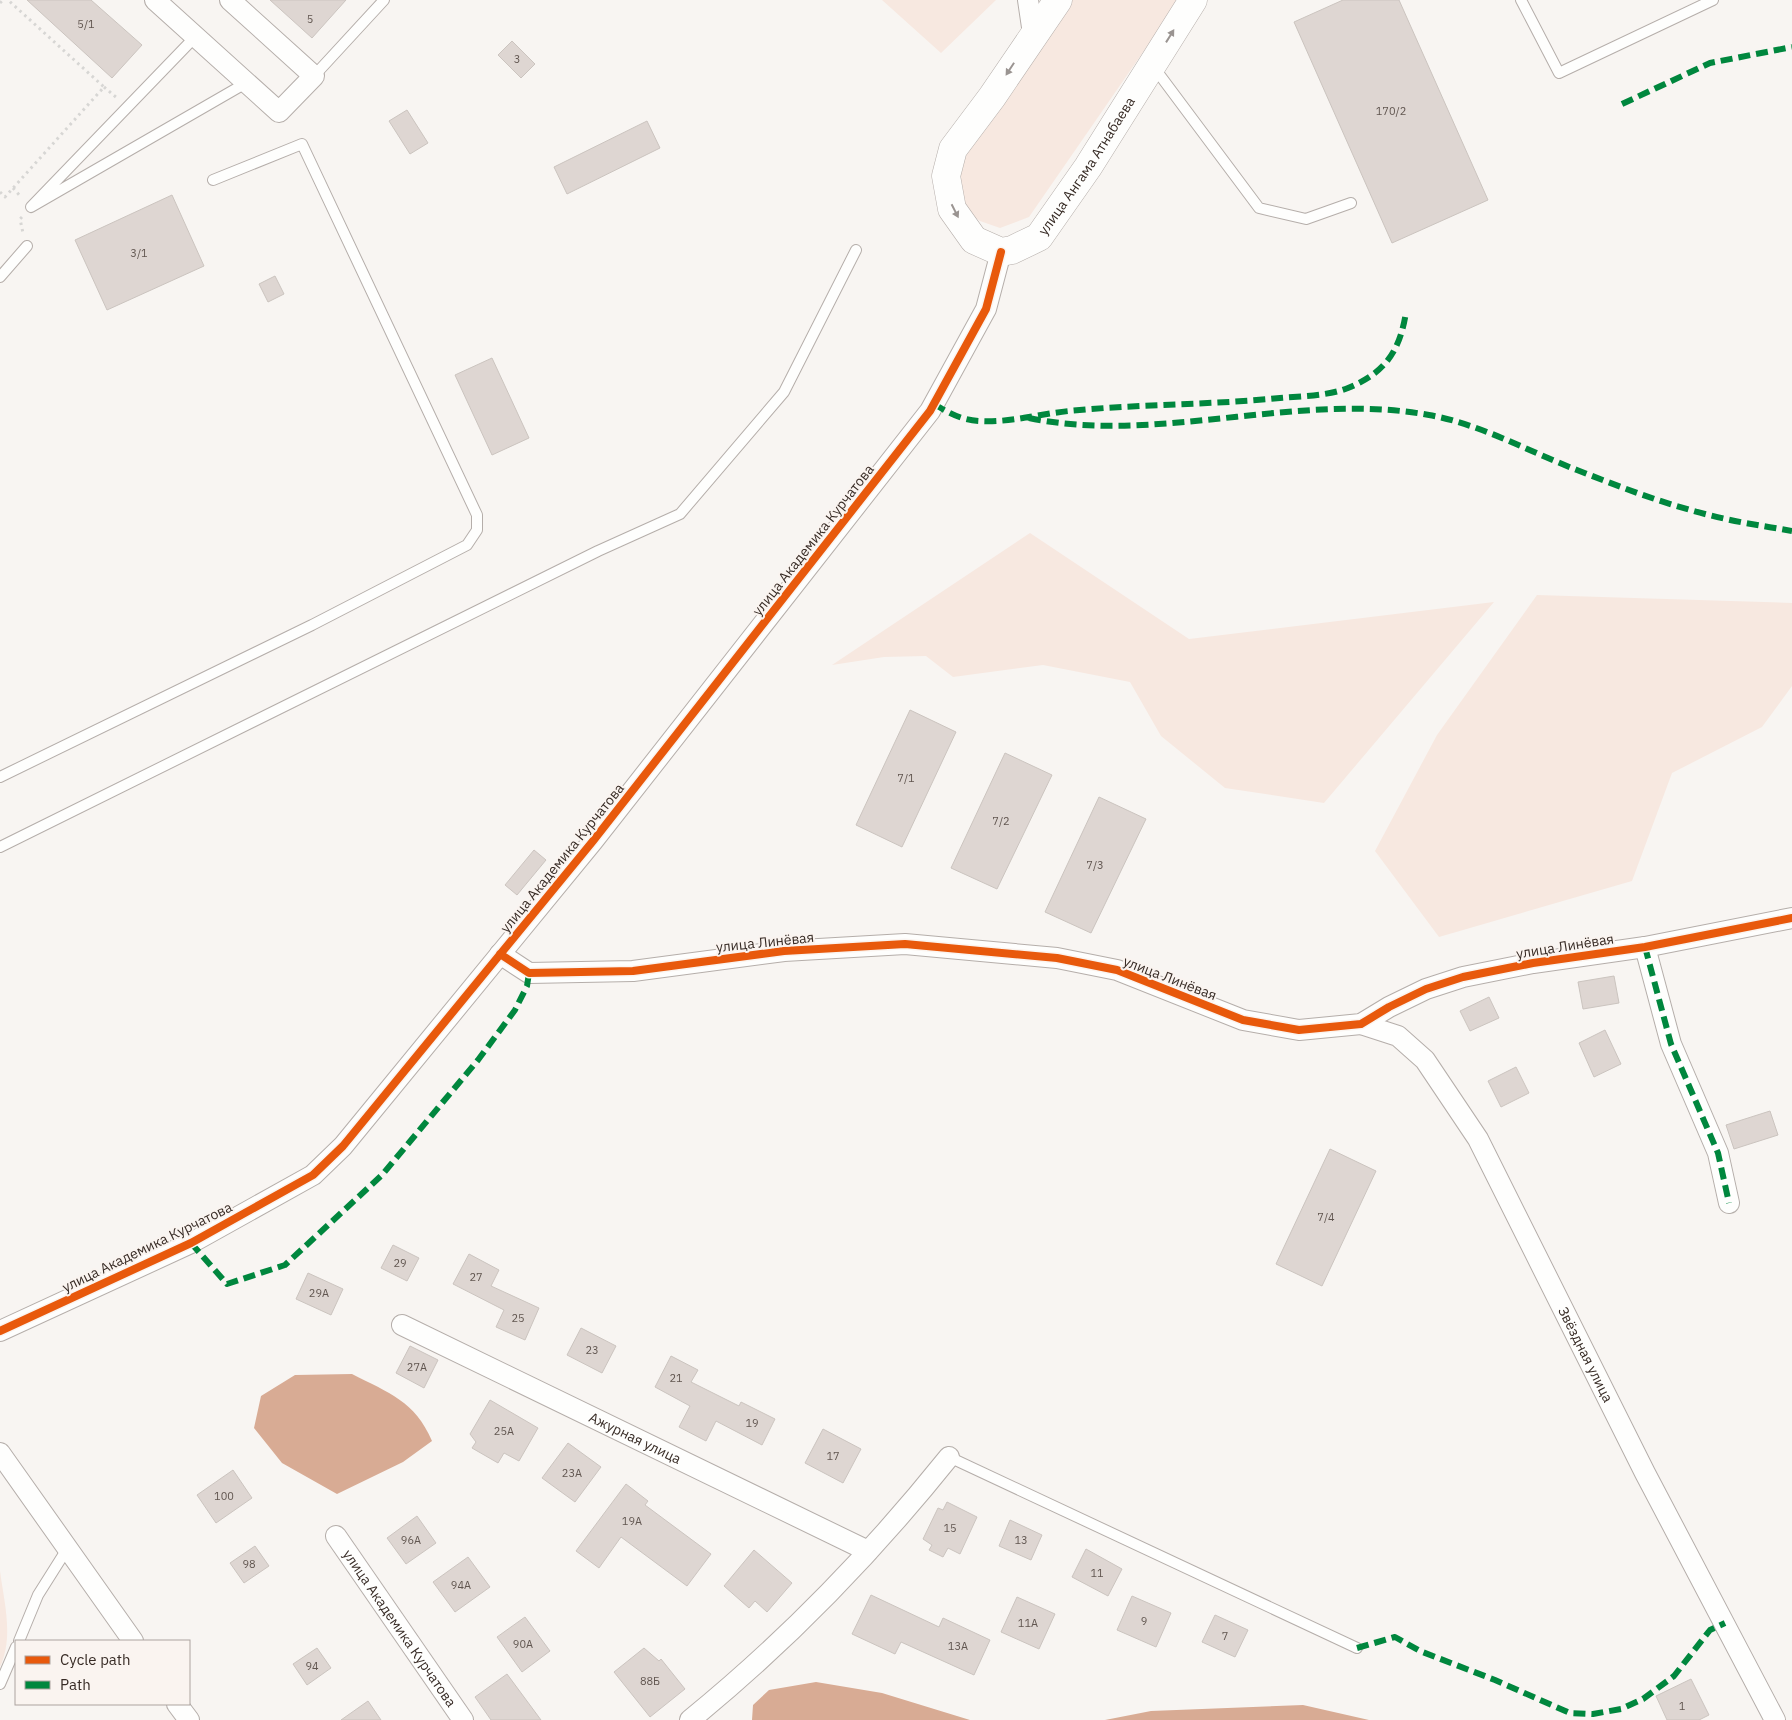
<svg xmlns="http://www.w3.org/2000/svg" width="1792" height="1720" viewBox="0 0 1792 1720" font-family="'IBM Plex Sans',sans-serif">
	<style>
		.green { fill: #f7e8e0 }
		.water { fill: #d8ab94 }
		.building { fill: #ded6d2; stroke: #cbc4bf }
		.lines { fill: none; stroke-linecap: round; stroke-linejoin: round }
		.lane-casing { stroke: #b5aeaa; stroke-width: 12 }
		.street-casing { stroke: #b5aeaa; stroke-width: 22 }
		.secondary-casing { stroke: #b5aeaa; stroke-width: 29 }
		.path { stroke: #d7d6d4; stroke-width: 3; stroke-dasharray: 2.5 4; stroke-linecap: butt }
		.lane { stroke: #fefefd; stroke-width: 10 }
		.street { stroke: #fefefd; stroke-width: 20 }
		.secondary { stroke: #fefefd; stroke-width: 28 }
		.quiet { stroke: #00873e; stroke-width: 6; stroke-dasharray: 12 6; stroke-linecap: butt }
		.cycleway-casing { stroke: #faf4f0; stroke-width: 11 }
		.cycleway { stroke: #e8590c; stroke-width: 8 }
		.oneway { fill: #9a9491 }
		.labels { text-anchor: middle; stroke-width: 4; stroke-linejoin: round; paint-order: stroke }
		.number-label { font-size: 11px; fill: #615650 }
		.street-label { font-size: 14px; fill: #372b25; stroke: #faf4f0 }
	</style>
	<rect width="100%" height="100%" fill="#f8f5f2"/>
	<path class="green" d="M 882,0 L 996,0 L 941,53 Z
		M 1071,0 L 1179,0 L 1029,217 L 1000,228 L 980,221 L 966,211 L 955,180 L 960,157 Z
		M 1030,533 L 1189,639 L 1494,602 L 1324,803 L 1225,788 L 1161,736 L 1130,682 L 1043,665 L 953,677 L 926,656 L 884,657 L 832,665 Z
		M 1537,595 L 1792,603 L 1792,686 L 1762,727 L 1672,773 L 1632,881 L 1439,937 L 1375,851 L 1437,735 Z
		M 0,1571 C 4,1602 14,1637 0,1667 Z"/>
	<path class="water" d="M 352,1374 C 389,1393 415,1401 432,1441 L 403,1462 L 337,1494 L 282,1463 L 254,1428 L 261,1396 L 295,1375 Z
		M 816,1682 L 882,1693 L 970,1720 L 752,1720 L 753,1705 L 769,1690 Z
		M 1303,1705 L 1369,1720 L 1105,1720 L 1151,1711 Z"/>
	<path class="building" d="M 27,0 L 91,0 L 142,45 L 112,78 Z
		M 270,0 L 346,0 L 312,38 Z
		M 1343,0 L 1399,0 L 1488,200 L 1392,243 L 1294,22 Z
		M 512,41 L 535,64 L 521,78 L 498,55 Z
		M 407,110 L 428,143 L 410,154 L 389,121 Z
		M 647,121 L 660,148 L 567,194 L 554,167 Z
		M 172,195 L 204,266 L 107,310 L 75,240 Z
		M 275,276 L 284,294 L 268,302 L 259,284 Z
		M 492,358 L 529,438 L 492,455 L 455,375 Z
		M 910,710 L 956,732 L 902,847 L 856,825 Z
		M 1005,753 L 1052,775 L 997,889 L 951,868 Z
		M 1099,797 L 1146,819 L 1091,933 L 1045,912 Z
		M 534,850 L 546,860 L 517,895 L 505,885 Z
		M 1614,976 L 1619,1003 L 1583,1009 L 1578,982 Z
		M 1489,997 L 1499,1018 L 1470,1031 L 1460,1011 Z
		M 1605,1030 L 1621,1064 L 1594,1077 L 1579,1043 Z
		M 1516,1067 L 1529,1093 L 1501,1107 L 1488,1081 Z
		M 1770,1111 L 1778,1135 L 1734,1149 L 1726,1125 Z
		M 1330,1149 L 1376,1171 L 1322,1286 L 1276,1264 Z
		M 393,1245 L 419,1258 L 407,1281 L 381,1268 Z
		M 469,1254 L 499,1270 L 491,1286 L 539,1308 L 525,1340 L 496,1327 L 504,1310 L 453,1284 Z
		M 308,1273 L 343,1289 L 331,1315 L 296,1299 Z
		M 581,1328 L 616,1346 L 602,1373 L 567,1355 Z
		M 410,1346 L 438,1360 L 424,1388 L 396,1373 Z
		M 671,1356 L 698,1370 L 691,1382 L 739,1406 L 741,1402 L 775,1419 L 762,1445 L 716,1421 L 706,1441 L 679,1427 L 690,1406 L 655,1387 Z
		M 490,1400 L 538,1428 L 519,1461 L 504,1453 L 498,1463 L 472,1448 L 476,1442 L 470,1434 Z
		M 823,1429 L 861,1449 L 843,1483 L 805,1463 Z
		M 568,1443 L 601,1467 L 575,1502 L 542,1478 Z
		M 233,1470 L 252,1498 L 216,1523 L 197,1495 Z
		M 626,1484 L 648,1501 L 645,1505 L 711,1554 L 687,1586 L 621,1537 L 599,1568 L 576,1551 Z
		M 947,1502 L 977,1517 L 960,1554 L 948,1548 L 943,1557 L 929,1550 L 932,1545 L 923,1539 L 938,1508 L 943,1510 Z
		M 417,1516 L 436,1543 L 406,1564 L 387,1538 Z
		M 1010,1520 L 1042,1535 L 1031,1560 L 999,1546 Z
		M 255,1546 L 269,1566 L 244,1583 L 230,1563 Z
		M 1086,1549 L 1122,1569 L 1108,1596 L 1072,1577 Z
		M 754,1550 L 792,1583 L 767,1612 L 755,1601 L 749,1608 L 724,1586 Z
		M 468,1557 L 490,1587 L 455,1612 L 433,1582 Z
		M 871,1595 L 939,1627 L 943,1618 L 990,1640 L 974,1675 L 901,1642 L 895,1654 L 852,1634 Z
		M 1132,1596 L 1171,1613 L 1156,1647 L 1117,1630 Z
		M 1017,1597 L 1055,1614 L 1039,1649 L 1001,1632 Z
		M 1215,1615 L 1248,1630 L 1235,1657 L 1202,1642 Z
		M 525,1617 L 550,1651 L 522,1672 L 497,1637 Z
		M 317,1648 L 331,1668 L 307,1685 L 293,1664 Z
		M 644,1648 L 659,1661 L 661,1659 L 685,1689 L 650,1717 L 614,1672 Z
		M 507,1674 L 541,1720 L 491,1720 L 475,1697 Z
		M 1691,1679 L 1709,1715 L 1699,1720 L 1667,1720 L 1656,1696 Z
		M 368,1701 L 381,1720 L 341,1720 Z"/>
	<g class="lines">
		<defs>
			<path id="lane" d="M 1521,0 L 1559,73 L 1713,0
				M 195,37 L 31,207 L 246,83
				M 1153,66 L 1259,208 L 1306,219 L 1351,203
				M 314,76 L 384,0
				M 0,277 L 27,246
				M 0,777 L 312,625 L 467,545 L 477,530 L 477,515 L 302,144 L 213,180
				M 0,847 L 598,551 L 680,514 L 784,392 L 856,250
				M 949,1457 L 1357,1648
				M 19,1641 L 38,1595 L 67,1549
				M 0,1684 L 16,1647"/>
			<g id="street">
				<path d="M 155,0 L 279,112 L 314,76 L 230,0"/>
				<path d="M 1028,0 L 1033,34"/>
				<path d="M 1645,947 L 1671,1044 L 1718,1153 L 1729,1203"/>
				<path d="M 500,954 L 529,973 L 633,971 L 784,951 L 905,944 L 1057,958 L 1117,970 L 1243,1020 L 1299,1030 L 1361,1024 L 1389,1007 L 1426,989 L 1463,977 L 1533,963 L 1645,947 L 1792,918"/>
				<path id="s1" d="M 1361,1024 L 1398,1036 L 1425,1060 L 1478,1139 L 1645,1473 L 1775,1720"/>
				<path id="s2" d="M 402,1325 L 868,1551"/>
				<path d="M 0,1331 L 191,1243 L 313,1175 L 343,1146 L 593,841 L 930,411 L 986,309 L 1001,252"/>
				<path d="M 0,1453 L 133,1641"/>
				<path id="s3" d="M 336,1536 L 463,1720"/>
				<path d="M 177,1704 L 189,1720"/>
				<path d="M 690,1720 C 786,1642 872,1553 949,1457"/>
			</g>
			<g id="secondary">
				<path id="s4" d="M 1058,0 L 992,97 L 953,149 L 946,176 L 952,209 L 974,240 L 1001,252 L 1012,250 L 1039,237 L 1088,167 L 1193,0"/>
			</g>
		</defs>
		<use href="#lane" class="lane-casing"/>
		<use href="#street" class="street-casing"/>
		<use href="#secondary" class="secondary-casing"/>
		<path class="path" d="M 0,3 L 3,0
			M 104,87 L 117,98
			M 13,188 L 21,197
			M 0,192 L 5,197 L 104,87 L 8,0
			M 22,217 L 20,219 L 23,233"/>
		<use href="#lane" class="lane"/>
		<use href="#street" class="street"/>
		<use href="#secondary" class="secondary"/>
		<path class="quiet" d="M 1622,104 L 1710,63 L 1792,47
			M 934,404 C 949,413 961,420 979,421 C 1009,423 1039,414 1069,411 C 1139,404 1210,405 1280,398 C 1301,396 1328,396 1348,388 C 1385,373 1400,351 1406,312
			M 1029,418 C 1159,445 1298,391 1429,415 C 1480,424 1528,451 1577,470 C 1625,489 1675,508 1726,519 C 1748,524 1770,527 1792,531
			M 1645,947 L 1671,1044 L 1718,1153 L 1729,1203
			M 191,1243 L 227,1284 L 285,1265 L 382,1175 L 478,1060 L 515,1010 L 527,986 L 529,973
			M 1357,1648 L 1395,1637 L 1420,1651 L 1495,1680 L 1570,1713 L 1593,1714 L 1621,1709 L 1643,1699 L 1674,1676 L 1710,1630 L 1725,1623"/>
		<defs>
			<path id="cycleway" d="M 500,954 L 529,973 L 633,971 L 784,951 L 905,944 L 1057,958 L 1117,970 L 1243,1020 L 1299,1030 L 1361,1024 L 1389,1007 L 1426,989 L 1463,977 L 1533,963 L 1645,947 L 1792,918
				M 0,1331 L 191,1243 L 313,1175 L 343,1146 L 593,841 L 930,411 L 986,309 L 1001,252"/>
		</defs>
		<use href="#cycleway" class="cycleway-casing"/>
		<use href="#cycleway" class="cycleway"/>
	</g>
	<defs><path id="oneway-solid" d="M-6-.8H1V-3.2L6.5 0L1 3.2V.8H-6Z" transform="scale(1.25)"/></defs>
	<g class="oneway">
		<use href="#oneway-solid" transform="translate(1170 36) rotate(-58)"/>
		<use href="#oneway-solid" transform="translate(1010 69) rotate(123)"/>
		<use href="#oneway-solid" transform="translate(955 211) rotate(63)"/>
	</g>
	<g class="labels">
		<g class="number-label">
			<text x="310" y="23">5</text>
			<text x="86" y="28">5/1</text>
			<text x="517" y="63">3</text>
			<text x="1391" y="115">170/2</text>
			<text x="139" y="257">3/1</text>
			<text x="906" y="782">7/1</text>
			<text x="1001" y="825">7/2</text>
			<text x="1095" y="869">7/3</text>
			<text x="1326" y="1221">7/4</text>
			<text x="400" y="1267">29</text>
			<text x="476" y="1281">27</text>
			<text x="319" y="1297">29А</text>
			<text x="518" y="1322">25</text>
			<text x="592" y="1354">23</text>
			<text x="417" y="1371">27А</text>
			<text x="676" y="1382">21</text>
			<text x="752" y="1427">19</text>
			<text x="504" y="1435">25А</text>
			<text x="833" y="1460">17</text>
			<text x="572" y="1477">23А</text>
			<text x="224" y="1500">100</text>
			<text x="632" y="1525">19А</text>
			<text x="950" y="1532">15</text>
			<text x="411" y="1544">96А</text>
			<text x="1021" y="1544">13</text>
			<text x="249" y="1568">98</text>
			<text x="1097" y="1577">11</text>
			<text x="461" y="1589">94А</text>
			<text x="1144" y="1625">9</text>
			<text x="1028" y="1627">11А</text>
			<text x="1225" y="1640">7</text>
			<text x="523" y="1648">90А</text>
			<text x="958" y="1650">13А</text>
			<text x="312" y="1670">94</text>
			<text x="650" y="1685">88Б</text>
			<text x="1682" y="1710">1</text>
		</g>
		<g class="street-label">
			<text dy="5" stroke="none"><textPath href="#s4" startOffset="438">улица Ангама Атнабаева</textPath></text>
			<text transform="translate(813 540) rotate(-52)" y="5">улица Академика Курчатова</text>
			<text transform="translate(562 858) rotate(-51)" y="5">улица Академика Курчатова</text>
			<text transform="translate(765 942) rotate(-6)" y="5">улица Линёвая</text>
			<text transform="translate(1565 946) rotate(-9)" y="5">улица Линёвая</text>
			<text transform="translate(1170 978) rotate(21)" y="5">улица Линёвая</text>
			<text transform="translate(147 1247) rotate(-26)" y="5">улица Академика Курчатова</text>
			<text dy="5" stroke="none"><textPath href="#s1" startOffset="411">Звёздная улица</textPath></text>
			<text dy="5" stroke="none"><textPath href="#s2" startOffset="259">Ажурная улица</textPath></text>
			<text dy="5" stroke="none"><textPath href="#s3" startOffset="112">улица Академика Курчатова</textPath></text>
		</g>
	</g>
	<rect x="15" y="1640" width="175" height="65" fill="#faf4f0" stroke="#aca49f"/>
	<rect x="25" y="1656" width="25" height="8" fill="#e8590c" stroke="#aca49f"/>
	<text x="60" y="1665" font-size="15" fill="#372b25">Cycle path</text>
	<rect x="25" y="1681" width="25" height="8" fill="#00873e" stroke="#aca49f"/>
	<text x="60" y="1690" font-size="15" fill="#372b25">Path</text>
</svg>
